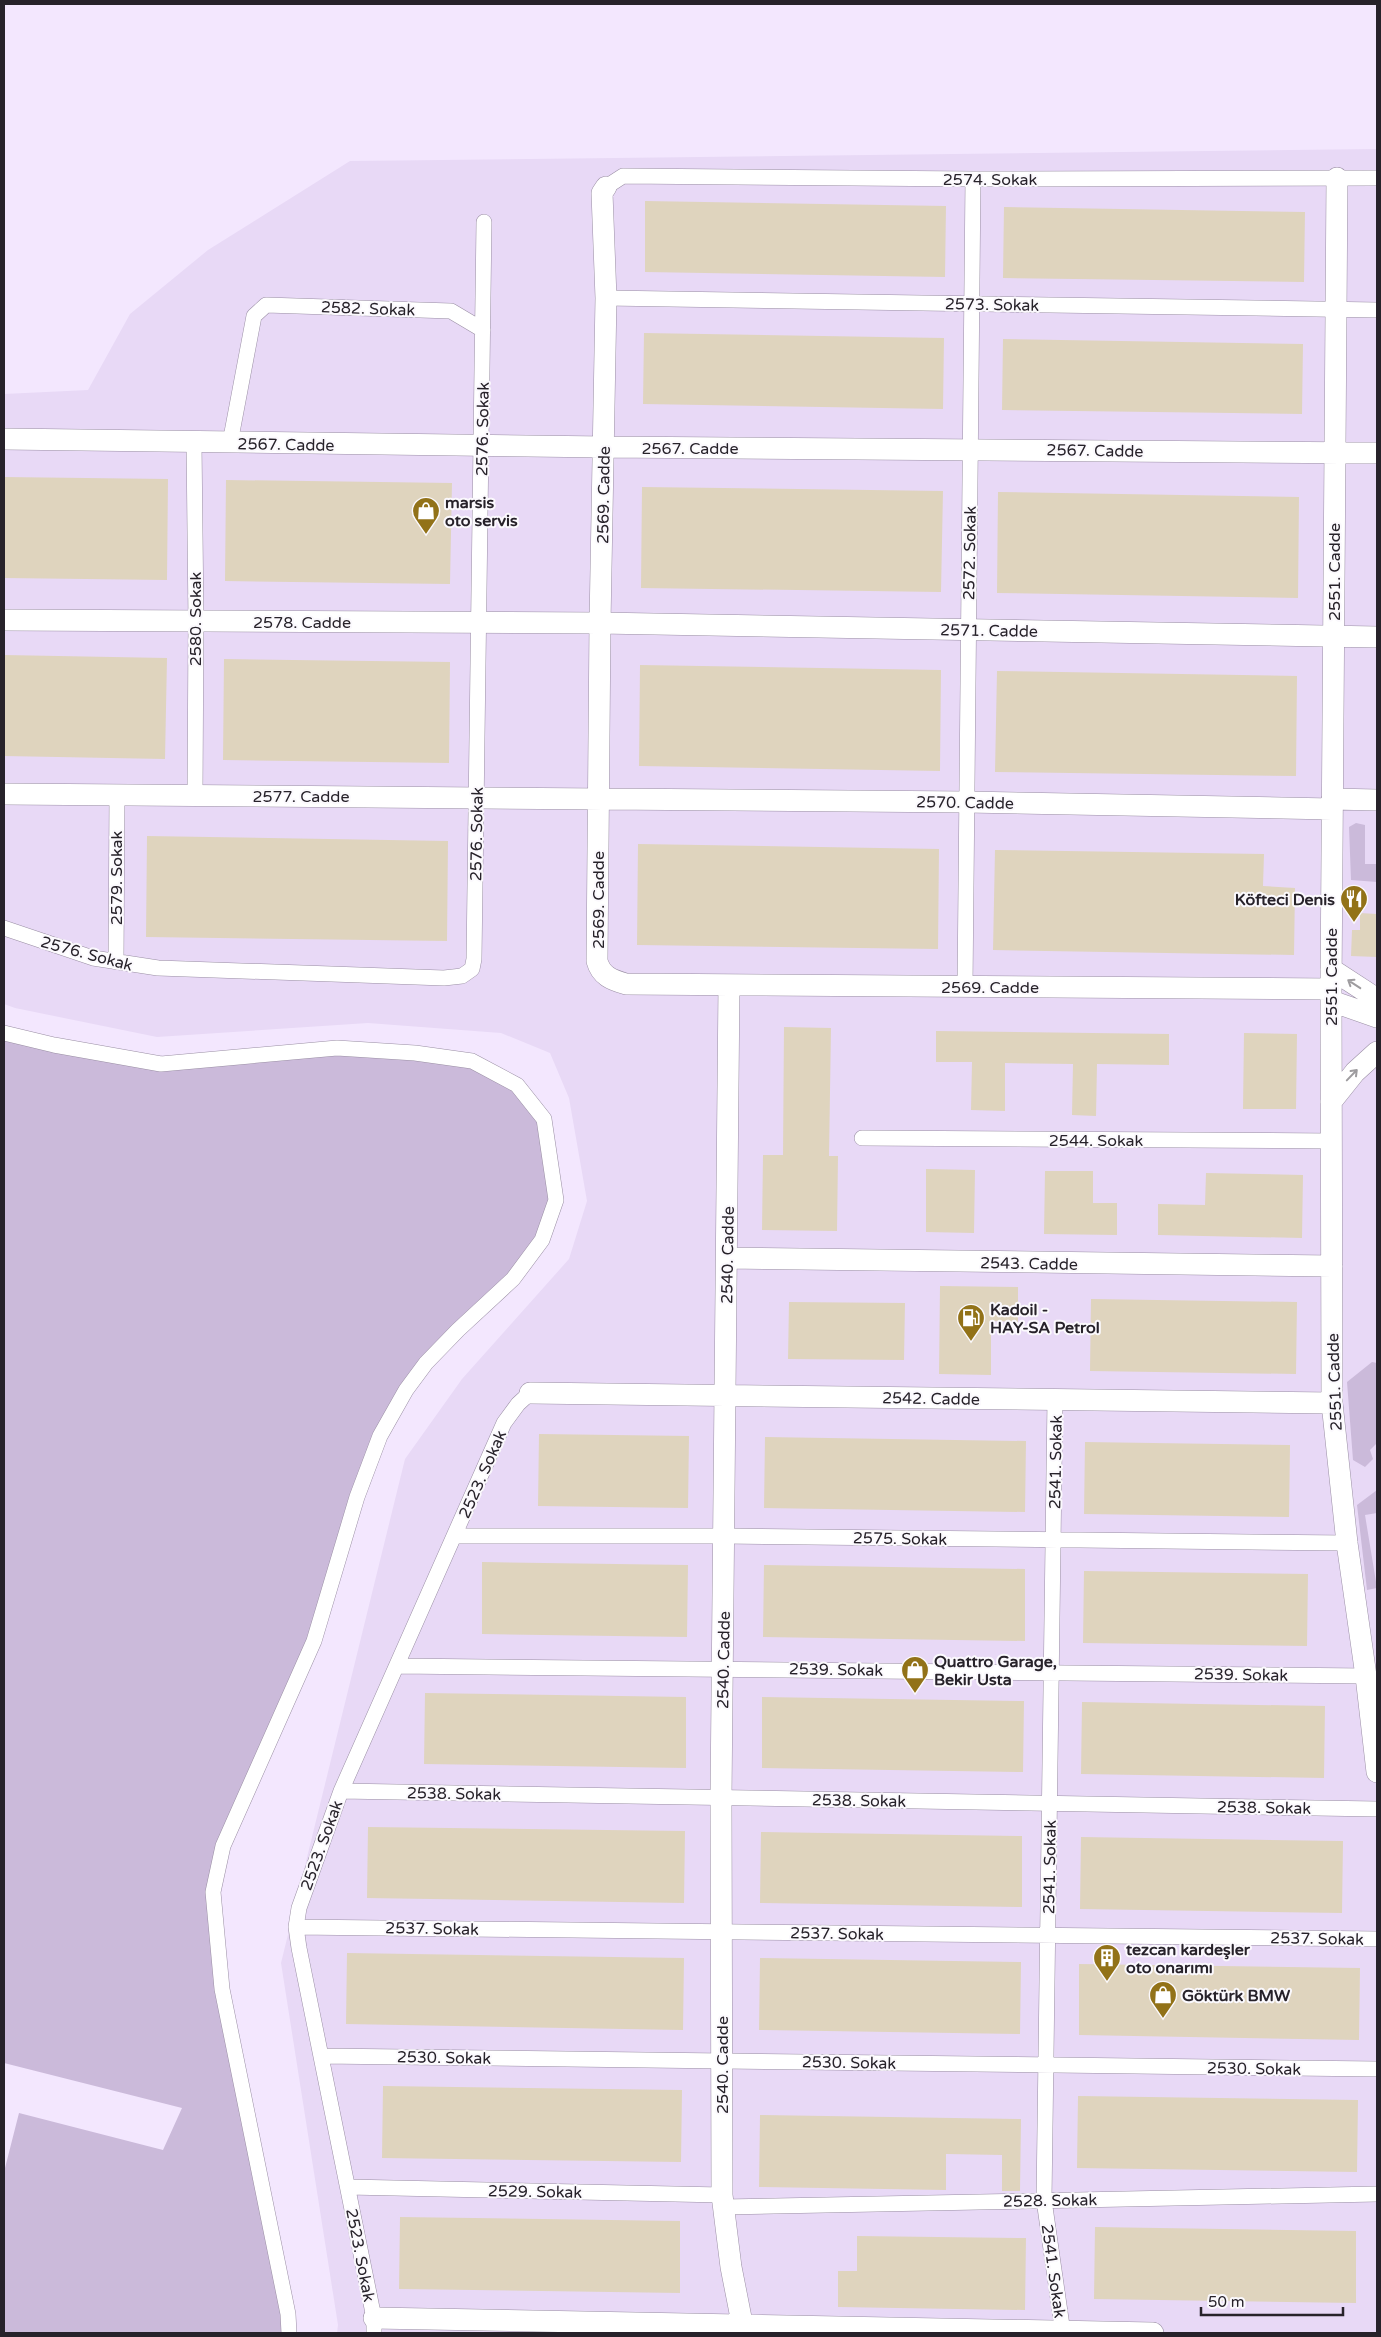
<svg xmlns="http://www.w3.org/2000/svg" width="1381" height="2337" viewBox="0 0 1381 2337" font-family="'Varela Round',sans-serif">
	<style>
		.built { fill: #e8d9f6 }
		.green { fill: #cbbada }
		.building { fill: #dfd4be }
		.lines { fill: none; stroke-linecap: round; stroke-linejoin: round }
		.street-casing { stroke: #9a8fa4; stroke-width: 16 }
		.secondary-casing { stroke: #9a8fa4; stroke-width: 22 }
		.street { stroke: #fff; stroke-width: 15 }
		.secondary { stroke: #fff; stroke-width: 21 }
		.oneway { stroke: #9e9c9f }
		.labels { text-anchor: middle; stroke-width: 4; stroke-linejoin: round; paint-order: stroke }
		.street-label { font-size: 16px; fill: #27222a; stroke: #fbf9fd }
		.poi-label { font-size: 16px; font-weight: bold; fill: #27222a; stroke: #fbf9fd; text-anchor: start }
	</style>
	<rect width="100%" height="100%" fill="#f3e7fe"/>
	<path class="built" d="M 1377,149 L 1377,2333 L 337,2333 L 338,2325 L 281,1963 L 405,1459 L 462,1379 L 569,1259 L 587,1201 L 569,1098 L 550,1053 L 501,1033 L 368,1023 L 157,1037 L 15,1008 L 4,1004 L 4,394 L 88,390 L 130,314 L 208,250 L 350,161 Z"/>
	<path class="green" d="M 1356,823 L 1365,825 L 1365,864 L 1377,864 L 1377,882 L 1351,880 L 1349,827 Z
		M 4,1033 L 161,1064 L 337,1048 L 472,1061 L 517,1085 L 544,1119 L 556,1200 L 542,1240 L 458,1330 L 380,1436 L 314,1641 L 251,1780 L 213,1892 L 289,2333 L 4,2333 L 4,2172 L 19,2113 L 163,2150 L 182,2108 L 4,2063 Z
		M 1372,1362 L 1377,1363 L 1377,1443 L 1370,1450 L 1373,1459 L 1365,1467 L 1353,1460 L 1347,1382 Z
		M 1377,1490 L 1377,1513 L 1365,1515 L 1377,1588 L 1367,1590 L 1357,1505 Z"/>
	<path class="building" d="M 645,201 L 946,206 L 945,277 L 645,272 Z
		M 1004,207 L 1305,212 L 1304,282 L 1003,278 Z
		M 644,333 L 944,338 L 943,409 L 643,404 Z
		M 1003,339 L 1303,344 L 1302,414 L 1002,410 Z
		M 4,477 L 168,479 L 167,580 L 4,578 Z
		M 226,480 L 452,483 L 450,584 L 225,581 Z
		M 642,487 L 943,491 L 941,592 L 641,588 Z
		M 998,492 L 1299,497 L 1298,598 L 997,593 Z
		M 4,655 L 167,658 L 165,759 L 4,756 Z
		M 224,659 L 450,662 L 449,763 L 223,760 Z
		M 640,665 L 941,670 L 940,771 L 639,766 Z
		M 997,671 L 1297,676 L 1296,776 L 995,772 Z
		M 147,836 L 448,841 L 447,941 L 146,937 Z
		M 638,844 L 939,849 L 938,949 L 637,945 Z
		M 995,850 L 1264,854 L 1263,886 L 1295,888 L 1294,955 L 993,950 Z
		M 1360,913 L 1377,914 L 1377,957 L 1351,956 L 1352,930 L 1360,930 Z
		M 784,1027 L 831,1028 L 829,1156 L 838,1156 L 837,1231 L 762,1230 L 763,1155 L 783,1155 Z
		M 936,1031 L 1169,1034 L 1169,1065 L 1097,1064 L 1096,1116 L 1072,1115 L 1073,1064 L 1005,1063 L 1005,1111 L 971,1110 L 972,1062 L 936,1062 Z
		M 1244,1033 L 1297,1034 L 1296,1109 L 1243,1109 Z
		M 926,1169 L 975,1170 L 974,1233 L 926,1232 Z
		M 1045,1171 L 1093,1171 L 1093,1203 L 1117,1203 L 1117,1235 L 1044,1234 Z
		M 1206,1173 L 1303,1175 L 1302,1238 L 1158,1235 L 1158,1204 L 1205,1205 Z
		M 940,1286 L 1018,1287 L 1018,1322 L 991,1321 L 991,1375 L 939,1374 Z
		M 1091,1299 L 1297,1302 L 1296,1374 L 1090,1371 Z
		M 789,1302 L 905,1303 L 904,1360 L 788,1359 Z
		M 539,1434 L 689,1436 L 688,1508 L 538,1506 Z
		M 765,1437 L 1026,1441 L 1025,1512 L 764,1508 Z
		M 1085,1442 L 1290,1445 L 1289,1517 L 1084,1514 Z
		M 482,1562 L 688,1565 L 687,1637 L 482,1634 Z
		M 764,1565 L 1025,1569 L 1025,1641 L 763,1637 Z
		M 1084,1571 L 1308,1574 L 1307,1646 L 1083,1643 Z
		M 425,1693 L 686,1697 L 686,1768 L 424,1764 Z
		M 762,1697 L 1024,1701 L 1023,1772 L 762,1768 Z
		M 1082,1702 L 1325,1706 L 1324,1778 L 1081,1774 Z
		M 368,1827 L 685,1831 L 684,1903 L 367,1898 Z
		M 761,1832 L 1022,1836 L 1022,1907 L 760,1903 Z
		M 1081,1837 L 1343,1841 L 1342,1913 L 1080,1909 Z
		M 347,1953 L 684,1958 L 683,2030 L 346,2024 Z
		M 760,1958 L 1021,1962 L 1020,2034 L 759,2030 Z
		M 1079,1964 L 1360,1968 L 1359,2040 L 1079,2035 Z
		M 383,2086 L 682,2090 L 681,2162 L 382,2158 Z
		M 1078,2096 L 1358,2100 L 1357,2172 L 1077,2168 Z
		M 760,2115 L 1021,2119 L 1020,2191 L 1002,2191 L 1002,2155 L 946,2154 L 946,2190 L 759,2187 Z
		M 400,2217 L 680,2221 L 680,2293 L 399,2289 Z
		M 1095,2227 L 1356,2231 L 1356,2303 L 1094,2299 Z
		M 857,2236 L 1026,2238 L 1025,2310 L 838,2307 L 838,2271 L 857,2271 Z"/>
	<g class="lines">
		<defs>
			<path id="street" d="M 606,187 L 623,176 L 973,179 L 1377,178
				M 606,298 L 1377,310
				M 194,443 L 196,621 L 195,796
				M 230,443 L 254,316 L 266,305 L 451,311 L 483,330
				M 4,928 L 93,958 L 158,968 L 444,978 L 462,976 L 472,969 L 474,959 L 484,222
				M 116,962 L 117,795
				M 965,987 L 973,179
				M 4,1033 L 54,1045 L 161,1064 L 337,1048 L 415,1053 L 472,1061 L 517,1085 L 544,1119 L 556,1200 L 542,1240 L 513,1279 L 458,1330 L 426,1363 L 406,1390 L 380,1436 L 357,1497 L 314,1641 L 223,1846 L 213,1892 L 222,1989 L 288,2314 L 289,2333
				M 862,1138 L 1331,1141
				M 1055,1399 L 1044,2200 L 1063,2333
				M 454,1536 L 724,1536 L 1347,1543
				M 397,1666 L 1366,1676
				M 341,1791 L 1377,1809
				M 296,1927 L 1377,1939
				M 321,2056 L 1377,2069
				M 348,2187 L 722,2195
				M 723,2207 L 1377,2194
				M 374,2333 L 374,2318 L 299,1948 L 296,1927 L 299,1908 L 341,1791 L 504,1423 L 518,1404 L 530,1393"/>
			<path id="secondary" d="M 1337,178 L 1331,989 L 1332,1403 L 1347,1543 L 1366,1676 L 1377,1772
				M 606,187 L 602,193 L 606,298 L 600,623 L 597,961 C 601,976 612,980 626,984 L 1331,989
				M 4,439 L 605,447 L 1377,453
				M 4,620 L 600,623 L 1377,637
				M 4,794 L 967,802 L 1332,809
				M 1332,799 L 1377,800
				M 1331,969 L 1377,999
				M 729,985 L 721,1798 L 722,2195 L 731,2267 L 744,2333
				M 1331,1001 L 1377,1017
				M 1331,1102 L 1355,1072 L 1377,1052
				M 727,1258 L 1332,1266
				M 530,1393 L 1332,1403
				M 374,2318 L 1153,2333"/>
		</defs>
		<use href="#street" class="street-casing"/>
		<use href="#secondary" class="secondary-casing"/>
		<use href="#street" class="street"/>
		<use href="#secondary" class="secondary"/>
	</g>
	<defs><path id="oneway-shaft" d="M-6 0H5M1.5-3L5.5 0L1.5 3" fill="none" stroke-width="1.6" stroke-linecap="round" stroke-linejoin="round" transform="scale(1.25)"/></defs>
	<g class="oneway">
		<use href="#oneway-shaft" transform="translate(1354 984) rotate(-147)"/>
		<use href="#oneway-shaft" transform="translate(1352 1075) rotate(-46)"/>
	</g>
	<defs>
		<symbol id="shop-pin" viewBox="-11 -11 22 30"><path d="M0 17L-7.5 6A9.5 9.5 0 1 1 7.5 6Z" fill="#927218" stroke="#fbf9fd"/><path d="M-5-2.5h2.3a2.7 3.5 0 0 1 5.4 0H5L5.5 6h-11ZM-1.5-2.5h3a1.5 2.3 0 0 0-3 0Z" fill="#fff"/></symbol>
		<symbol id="restaurant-pin" viewBox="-11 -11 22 30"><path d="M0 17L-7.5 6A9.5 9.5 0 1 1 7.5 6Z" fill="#927218" stroke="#fbf9fd"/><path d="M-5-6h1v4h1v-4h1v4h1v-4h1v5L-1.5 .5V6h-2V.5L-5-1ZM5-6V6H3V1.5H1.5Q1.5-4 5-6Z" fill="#fff"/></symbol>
		<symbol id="fuel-pin" viewBox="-11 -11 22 30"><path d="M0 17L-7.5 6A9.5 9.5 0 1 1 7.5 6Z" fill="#927218" stroke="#fbf9fd"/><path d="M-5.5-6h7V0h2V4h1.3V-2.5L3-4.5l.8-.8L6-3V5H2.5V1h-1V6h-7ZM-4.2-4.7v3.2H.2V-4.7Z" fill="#fff"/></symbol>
		<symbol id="building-pin" viewBox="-11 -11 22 30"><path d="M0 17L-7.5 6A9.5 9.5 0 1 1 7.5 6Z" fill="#927218" stroke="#fbf9fd"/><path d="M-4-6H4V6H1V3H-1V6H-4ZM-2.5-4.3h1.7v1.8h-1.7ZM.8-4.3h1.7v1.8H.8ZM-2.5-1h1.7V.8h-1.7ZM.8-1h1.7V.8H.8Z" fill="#fff"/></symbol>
	</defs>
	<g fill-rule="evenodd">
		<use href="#shop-pin" x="410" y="495" width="32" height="43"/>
		<use href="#restaurant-pin" x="1338" y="883" width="32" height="43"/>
		<use href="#fuel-pin" x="955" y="1302" width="32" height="43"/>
		<use href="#shop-pin" x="899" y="1654" width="32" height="43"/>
		<use href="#building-pin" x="1091" y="1942" width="32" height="43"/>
		<use href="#shop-pin" x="1147" y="1979" width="32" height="43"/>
	</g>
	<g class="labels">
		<g class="street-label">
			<text x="990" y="185">2574. Sokak</text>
			<text transform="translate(992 304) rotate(1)" y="6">2573. Sokak</text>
			<text transform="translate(368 308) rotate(2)" y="6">2582. Sokak</text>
			<text transform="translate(482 429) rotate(-89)" y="6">2576. Sokak</text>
			<text transform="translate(286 444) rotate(1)" y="6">2567. Cadde</text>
			<text x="690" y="454">2567. Cadde</text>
			<text transform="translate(1095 450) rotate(1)" y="6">2567. Cadde</text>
			<text transform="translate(603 495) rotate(-89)" y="6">2569. Cadde</text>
			<text transform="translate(969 553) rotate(-89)" y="6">2572. Sokak</text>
			<text transform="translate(1334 572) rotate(-90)" y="6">2551. Cadde</text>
			<text transform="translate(195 619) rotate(-90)" y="6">2580. Sokak</text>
			<text x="302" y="628">2578. Cadde</text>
			<text transform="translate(989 630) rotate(1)" y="6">2571. Cadde</text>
			<text x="301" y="802">2577. Cadde</text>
			<text transform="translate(965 802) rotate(1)" y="6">2570. Cadde</text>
			<text transform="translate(476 834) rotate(-89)" y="6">2576. Sokak</text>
			<text transform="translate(116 878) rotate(-90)" y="6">2579. Sokak</text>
			<text transform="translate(598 900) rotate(-90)" y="6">2569. Cadde</text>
			<text transform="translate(87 953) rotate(15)" y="6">2576. Sokak</text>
			<text transform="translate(1331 977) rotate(-90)" y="6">2551. Cadde</text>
			<text x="990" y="993">2569. Cadde</text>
			<text x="1096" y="1146">2544. Sokak</text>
			<text transform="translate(727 1255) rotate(-89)" y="6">2540. Cadde</text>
			<text transform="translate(1029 1263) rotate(1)" y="6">2543. Cadde</text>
			<text transform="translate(1334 1382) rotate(-92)" y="6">2551. Cadde</text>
			<text transform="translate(931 1398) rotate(1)" y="6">2542. Cadde</text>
			<text transform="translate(1055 1462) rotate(-89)" y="6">2541. Sokak</text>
			<text transform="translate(482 1474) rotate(-66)" y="6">2523. Sokak</text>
			<text transform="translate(900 1538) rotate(1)" y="6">2575. Sokak</text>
			<text transform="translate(723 1660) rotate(-89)" y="6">2540. Cadde</text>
			<text transform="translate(836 1669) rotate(1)" y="6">2539. Sokak</text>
			<text transform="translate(1241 1674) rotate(1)" y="6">2539. Sokak</text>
			<text transform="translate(454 1793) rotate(1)" y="6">2538. Sokak</text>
			<text transform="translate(859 1800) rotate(1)" y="6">2538. Sokak</text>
			<text transform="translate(1264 1807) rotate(1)" y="6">2538. Sokak</text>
			<text transform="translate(321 1845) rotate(-70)" y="6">2523. Sokak</text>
			<text transform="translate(1049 1867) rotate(-89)" y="6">2541. Sokak</text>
			<text transform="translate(432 1928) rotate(1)" y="6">2537. Sokak</text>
			<text transform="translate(837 1933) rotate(1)" y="6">2537. Sokak</text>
			<text transform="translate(1317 1938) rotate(1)" y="6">2537. Sokak</text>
			<text transform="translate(444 2057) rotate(1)" y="6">2530. Sokak</text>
			<text transform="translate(849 2062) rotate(1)" y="6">2530. Sokak</text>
			<text transform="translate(722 2065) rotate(-90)" y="6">2540. Cadde</text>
			<text transform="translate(1254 2068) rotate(1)" y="6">2530. Sokak</text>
			<text transform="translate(535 2191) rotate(1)" y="6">2529. Sokak</text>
			<text transform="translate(1050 2200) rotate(-1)" y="6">2528. Sokak</text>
			<text transform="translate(361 2255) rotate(79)" y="6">2523. Sokak</text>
			<text transform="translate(1054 2271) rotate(82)" y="6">2541. Sokak</text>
		</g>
		<g class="poi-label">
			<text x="445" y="508">marsis<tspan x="445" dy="18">oto servis</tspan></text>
			<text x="1335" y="905" text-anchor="end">Köfteci Denis</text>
			<text x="990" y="1315">Kadoil -<tspan x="990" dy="18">HAY-SA Petrol</tspan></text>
			<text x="934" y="1667">Quattro Garage,<tspan x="934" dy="18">Bekir Usta</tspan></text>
			<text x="1126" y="1955">tezcan kardeşler<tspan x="1126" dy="18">oto onarımı</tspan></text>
			<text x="1182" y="2001">Göktürk BMW</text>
		</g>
	</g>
	<rect width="1381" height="2337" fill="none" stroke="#27222a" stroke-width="10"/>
	<path d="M1201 2307v8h142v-8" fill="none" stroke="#27222a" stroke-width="2.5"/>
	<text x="1208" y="2307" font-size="15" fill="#27222a" stroke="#fbf9fd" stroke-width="4" paint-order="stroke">50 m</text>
</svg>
